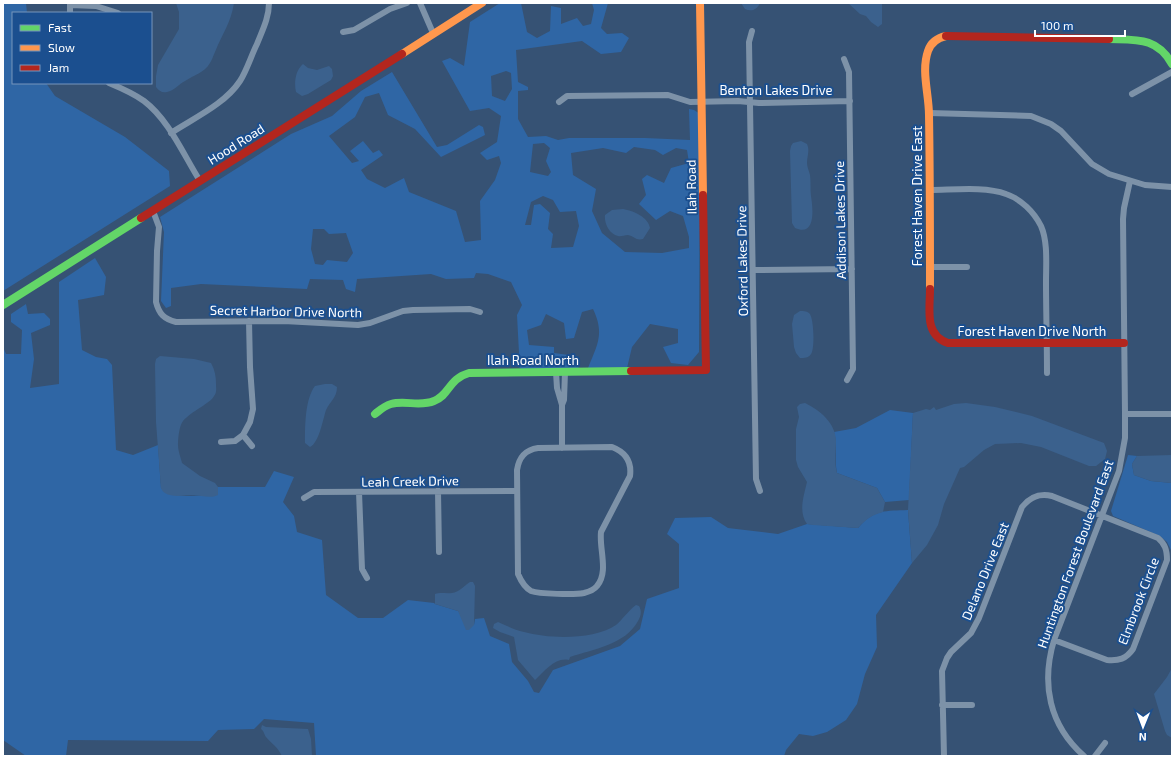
<svg xmlns="http://www.w3.org/2000/svg" width="1175" height="759" viewBox="0 0 1175 759" font-family="'Exo 2',sans-serif">
	<style>
		.green { fill: #2f66a5; fill-rule: evenodd }
		.water { fill: #3b618d }
		.lines { fill: none; stroke-linecap: round; stroke-linejoin: round }
		.street { stroke: #7d92a8; stroke-width: 6 }
		.fast { stroke: #63d668; stroke-width: 8 }
		.slow { stroke: #ff974d; stroke-width: 8 }
		.jam { stroke: #b3261e; stroke-width: 8 }
		.labels { text-anchor: middle; stroke-width: 4; stroke-linejoin: round; paint-order: stroke }
		.street-label { font-size: 13px; fill: #fff; stroke: #1b4f8f }
	</style>
	<rect width="100%" height="100%" fill="#365274"/>
	<path class="green" d="M 3,3 L 26,3 L 27,13 L 13,13 L 13,83 L 46,83 L 55,96 L 125,137 L 169,171 L 170,186 L 3,291 Z
		M 500,3 L 521,3 L 527,32 L 537,38 L 550,31 L 551,6 L 561,8 L 561,24 L 577,18 L 583,26 L 591,24 L 594,10 L 592,3 L 608,3 L 601,28 L 607,34 L 622,33 L 629,38 L 621,52 L 601,54 L 582,41 L 516,50 L 518,82 L 528,87 L 528,90 L 518,91 L 518,119 L 528,137 L 546,136 L 558,140 L 569,138 L 645,138 L 690,140 L 689,109 L 694,110 L 700,114 L 699,352 L 688,365 L 671,363 L 663,347 L 678,343 L 678,329 L 650,324 L 632,347 L 627,368 L 588,368 C 597,345 605,334 593,309 L 582,312 L 574,338 L 566,339 L 564,323 L 546,314 L 541,325 L 527,330 L 529,345 L 554,347 L 554,353 L 576,356 L 580,360 L 578,370 L 521,369 L 513,361 L 519,353 L 517,315 L 522,305 L 511,282 L 488,274 L 476,273 L 474,278 L 446,279 L 431,274 L 357,279 L 355,292 L 346,289 L 343,280 L 310,279 L 307,289 L 201,284 L 171,288 L 171,306 L 166,308 L 161,301 L 164,232 L 160,217 L 291,134 L 332,116 L 361,91 L 392,72 L 437,147 L 447,145 L 479,125 L 483,127 L 485,135 L 441,157 L 415,129 L 388,115 L 379,93 L 365,97 L 355,117 L 329,136 L 352,163 L 359,161 L 350,151 L 363,141 L 373,153 L 379,150 L 383,155 L 361,170 L 367,179 L 385,188 L 404,178 L 409,192 L 456,211 L 465,242 L 481,240 L 480,201 L 495,180 L 501,163 L 499,156 L 487,160 L 480,153 L 497,142 L 501,116 L 489,108 L 470,111 L 442,61 L 450,58 L 464,66 L 470,22 ZM 506,71 L 511,73 L 512,89 L 505,101 L 492,96 L 491,76 ZM 544,143 L 550,148 L 546,161 L 551,172 L 548,176 L 530,172 L 533,144 ZM 634,147 L 655,150 L 663,155 L 676,148 L 687,150 L 689,163 L 671,168 L 664,183 L 647,175 L 642,179 L 646,195 L 639,204 L 656,220 L 670,211 L 683,216 L 689,237 L 689,248 L 662,253 L 625,252 L 602,233 L 592,211 L 596,189 L 573,175 L 571,153 L 603,148 L 626,153 ZM 543,196 L 553,200 L 560,212 L 576,211 L 579,226 L 573,247 L 551,248 L 553,234 L 548,229 L 550,213 L 540,204 L 534,205 L 531,225 L 525,225 L 531,202 ZM 313,229 L 324,229 L 329,234 L 346,233 L 353,253 L 347,262 L 327,260 L 323,265 L 315,264 L 311,249 Z
		M 95,258 L 106,277 L 104,295 L 78,300 L 82,350 L 96,357 L 107,359 L 112,365 L 116,450 L 133,455 L 158,445 L 161,488 C 168,491 178,496 186,496 C 197,496 207,495 218,492 L 218,487 L 265,487 L 274,471 L 294,477 L 283,502 L 294,516 L 297,532 L 322,540 L 326,595 L 358,618 L 383,618 L 408,600 L 434,603 L 435,604 L 458,611 L 474,625 L 475,619 L 484,618 L 490,636 L 509,644 L 512,662 L 528,681 L 534,692 L 539,693 L 553,670 L 620,646 L 640,629 L 647,599 L 679,588 L 679,544 L 667,534 L 675,518 L 711,517 L 728,528 L 778,534 L 807,524 L 858,528 C 874,509 886,511 908,510 L 912,563 L 876,615 L 877,647 L 865,674 L 857,704 L 846,720 L 827,732 L 813,736 L 799,734 L 786,750 L 784,756 L 316,756 L 314,723 L 264,719 L 254,729 L 218,730 L 208,741 L 68,740 L 66,756 L 26,756 L 3,740 L 3,347 L 6,354 L 21,354 L 22,330 L 11,322 L 11,314 L 26,304 L 28,314 L 44,313 L 50,319 L 50,325 L 31,333 L 34,359 L 30,388 L 59,384 L 59,282 Z
		M 890,410 L 913,413 L 909,500 L 885,502 L 877,488 L 837,473 C 834,459 838,445 834,432 L 856,428 Z
		M 1128,455 L 1137,456 L 1132,464 L 1134,475 L 1151,481 L 1172,483 L 1172,552 L 1167,542 L 1160,536 L 1113,516 L 1111,511 Z"/>
	<path class="water" d="M 176,3 L 234,3 C 231,23 222,34 215,52 C 213,56 212,60 210,63 C 204,73 194,75 185,81 C 179,84 174,91 167,92 C 162,93 159,91 156,87 L 156,76 L 158,65 L 179,29 L 179,12 Z
		M 741,3 L 760,3 C 757,10 751,12 745,9 Z
		M 848,3 L 882,3 L 882,24 L 878,27 L 871,22 L 866,16 L 860,14 Z
		M 303,64 L 308,68 L 317,70 L 329,66 L 332,69 L 333,76 L 331,80 L 308,94 L 302,96 L 296,92 C 294,83 295,71 303,64 Z
		M 801,141 L 807,144 C 810,151 807,156 807,163 C 807,167 809,171 810,175 C 811,182 810,189 811,196 C 813,209 816,237 795,228 L 792,223 L 790,151 L 791,146 L 793,143 Z
		M 623,209 C 634,211 648,217 650,228 L 643,239 C 636,241 634,236 628,235 C 624,235 621,237 618,236 C 609,234 604,223 605,215 L 612,210 Z
		M 800,311 C 803,311 806,311 809,313 C 814,317 815,349 811,354 C 809,358 804,358 800,358 L 796,353 L 794,347 L 792,324 L 794,315 Z
		M 160,356 L 194,359 L 211,363 C 215,370 216,377 216,384 C 216,388 217,393 214,396 C 211,403 190,412 183,421 C 179,426 178,439 178,445 C 178,451 181,458 182,463 L 200,476 L 215,483 L 218,487 L 218,495 C 210,499 201,495 193,495 C 185,495 173,498 165,493 C 163,492 162,490 161,488 L 156,422 L 155,364 L 156,359 Z
		M 325,384 L 332,384 L 337,387 C 337,398 330,401 326,410 C 323,419 319,443 310,447 L 305,443 C 305,426 305,399 315,386 Z
		M 805,403 C 820,410 836,424 836,441 C 836,452 834,462 837,473 L 877,488 L 885,502 L 883,512 C 872,515 866,519 858,528 L 813,525 L 807,524 C 798,512 804,495 807,482 L 798,467 L 796,460 L 796,429 L 799,417 L 797,407 L 800,404 Z
		M 966,403 L 995,407 L 1032,416 L 1104,443 L 1107,451 L 1105,459 L 1096,466 L 1089,466 L 1041,447 L 1021,443 L 995,444 L 984,450 L 964,467 L 960,468 L 944,504 L 938,525 L 927,545 L 912,563 L 908,510 L 913,413 L 926,409 L 930,410 L 934,407 L 936,410 L 954,404 Z
		M 1172,455 L 1172,483 L 1151,481 L 1134,475 L 1132,464 L 1137,456 Z
		M 470,582 L 473,582 L 475,586 L 474,625 L 469,630 L 466,630 L 458,611 L 435,604 L 435,594 C 441,592 446,594 452,593 C 459,592 464,586 470,582 Z
		M 636,605 L 639,606 C 642,611 641,616 638,621 C 625,645 593,649 570,657 L 569,660 C 555,657 545,671 535,680 L 518,660 L 514,637 L 500,632 L 493,628 L 494,624 L 498,622 C 507,626 515,630 524,632 C 549,639 594,640 616,625 C 623,619 628,611 636,605 Z
		M 1172,668 L 1172,738 L 1167,735 L 1165,731 L 1154,694 L 1167,677 Z
		M 262,725 L 266,727 L 308,729 L 311,739 L 312,756 L 282,756 C 277,746 273,745 266,737 C 264,734 264,731 261,729 Z"/>
	<g class="lines">
		<path class="street" d="M 420,3 L 433,33
			M 70,5 L 96,6 L 118,13
			M 70,13 L 70,3
			M 752,31 L 749,42 L 756,479 L 760,491
			M 343,32 L 354,30 L 390,9 L 407,3
			M 844,59 L 849,72 L 853,369 L 847,380
			M 109,83 C 121,88 133,93 144,101 C 169,120 183,154 200,181
			M 1132,94 L 1172,72
			M 559,102 L 567,96 L 668,95 L 690,102 L 738,101 L 759,103 L 850,101
			M 929,113 L 1031,116 L 1051,124 L 1061,131 L 1092,164 L 1109,174 L 1145,185 L 1172,187
			M 171,133 C 194,118 225,104 240,81 C 247,70 251,56 257,44 C 262,31 269,18 269,3
			M 930,190 C 952,190 985,186 1006,194 C 1021,199 1034,212 1041,226 C 1048,242 1046,264 1046,281 C 1046,311 1047,342 1047,373
			M 153,211 L 159,227 L 157,251 L 156,302 C 159,314 164,319 176,322 L 284,321 L 358,325 L 370,323 L 403,311 L 413,310 L 470,309 L 480,312
			M 930,267 L 967,267
			M 753,270 L 852,269
			M 556,372 L 557,388 L 562,405 L 562,448
			M 562,405 L 564,400 L 565,372
			M 1125,414 L 1172,414
			M 243,435 L 252,446
			M 221,442 L 235,441 L 243,435 L 250,422 L 253,409 L 250,367 L 249,321
			M 612,447 C 625,452 632,461 630,476 L 601,532 C 599,549 609,572 597,586 C 594,590 588,592 584,593 C 575,595 539,594 531,591 C 524,587 521,581 518,574 L 517,470 C 519,457 525,450 538,448 Z
			M 438,491 L 439,552
			M 359,492 L 362,569 L 367,578
			M 304,498 L 314,492 L 517,491
			M 942,705 L 972,705
			M 944,756 L 942,671 L 947,658 L 951,652 L 971,633 L 979,618 L 1022,507 C 1030,497 1039,493 1052,496 L 1158,538 C 1165,544 1167,550 1167,560 L 1133,649 C 1126,659 1119,661 1107,660 L 1054,640
			M 1084,756 C 1049,725 1041,684 1054,640 L 1119,471 L 1125,438 L 1125,414 L 1123,219 L 1124,208 L 1130,181
			M 1095,756 L 1105,743"/>
		<path class="fast" d="M 1109,39 C 1136,40 1157,37 1172,64
			M 3,305 L 141,218
			M 375,414 C 380,410 384,406 391,404 C 405,400 420,407 434,401 C 450,395 448,379 469,373 L 631,371"/>
		<path class="slow" d="M 700,3 L 703,195
			M 402,54 L 482,3
			M 930,289 C 930,231 930,173 929,115 C 929,94 921,71 928,51 C 931,42 937,38 946,36"/>
		<path class="jam" d="M 946,36 L 1109,39
			M 141,218 L 402,54
			M 930,289 C 930,310 924,335 948,343 L 1124,343
			M 631,371 L 706,370 L 703,195"/>
	</g>
	<g class="labels">
		<g class="street-label">
			<text x="776" y="95">Benton Lakes Drive</text>
			<text transform="translate(236 144) rotate(-32)" y="5">Hood Road</text>
			<text transform="translate(691 187) rotate(-91)" y="5">Ilah Road</text>
			<text transform="translate(917 196) rotate(-90)" y="5">Forest Haven Drive East</text>
			<text transform="translate(840 220) rotate(-91)" y="5">Addison Lakes Drive</text>
			<text transform="translate(742 261) rotate(-91)" y="5">Oxford Lakes Drive</text>
			<text transform="translate(286 311) rotate(1)" y="5">Secret Harbor Drive North</text>
			<text x="1032" y="336">Forest Haven Drive North</text>
			<text x="533" y="365">Ilah Road North</text>
			<text transform="translate(410 481) rotate(-1)" y="5">Leah Creek Drive</text>
			<text transform="translate(1075 554) rotate(-70)" y="5">Huntington Forest Boulevard East</text>
			<text transform="translate(985 571) rotate(-68)" y="5">Delano Drive East</text>
			<text transform="translate(1138 601) rotate(-69)" y="5">Elmbrook Circle</text>
		</g>
	</g>
	<rect width="1175" height="759" fill="none" stroke="#ffffff" stroke-width="8"/>
	<rect x="12" y="12" width="140" height="72" fill="#1b4f8f" stroke="#7695bc"/>
	<rect x="20" y="25" width="20" height="6" fill="#63d668" stroke="#7695bc"/>
	<text x="48" y="32" font-size="12" fill="#ffffff">Fast</text>
	<rect x="20" y="45" width="20" height="6" fill="#ff974d" stroke="#7695bc"/>
	<text x="48" y="52" font-size="12" fill="#ffffff">Slow</text>
	<rect x="20" y="65" width="20" height="6" fill="#b3261e" stroke="#7695bc"/>
	<text x="48" y="72" font-size="12" fill="#ffffff">Jam</text>
	<g transform="translate(1143 727) rotate(181)" stroke="#1b4f8f" stroke-width="3" paint-order="stroke">
	<path d="M0-3L7 15L0 10L-7 15Z" fill="#ffffff"/>
	<text y="-6" font-size="11" font-weight="bold" text-anchor="middle" fill="#ffffff">N</text>
	</g>
	<path d="M1035 30v6h90v-6" fill="none" stroke="#ffffff" stroke-width="2"/>
	<text x="1041" y="30" font-size="12" fill="#ffffff" stroke="#1b4f8f" stroke-width="3" paint-order="stroke">100 m</text>
</svg>
